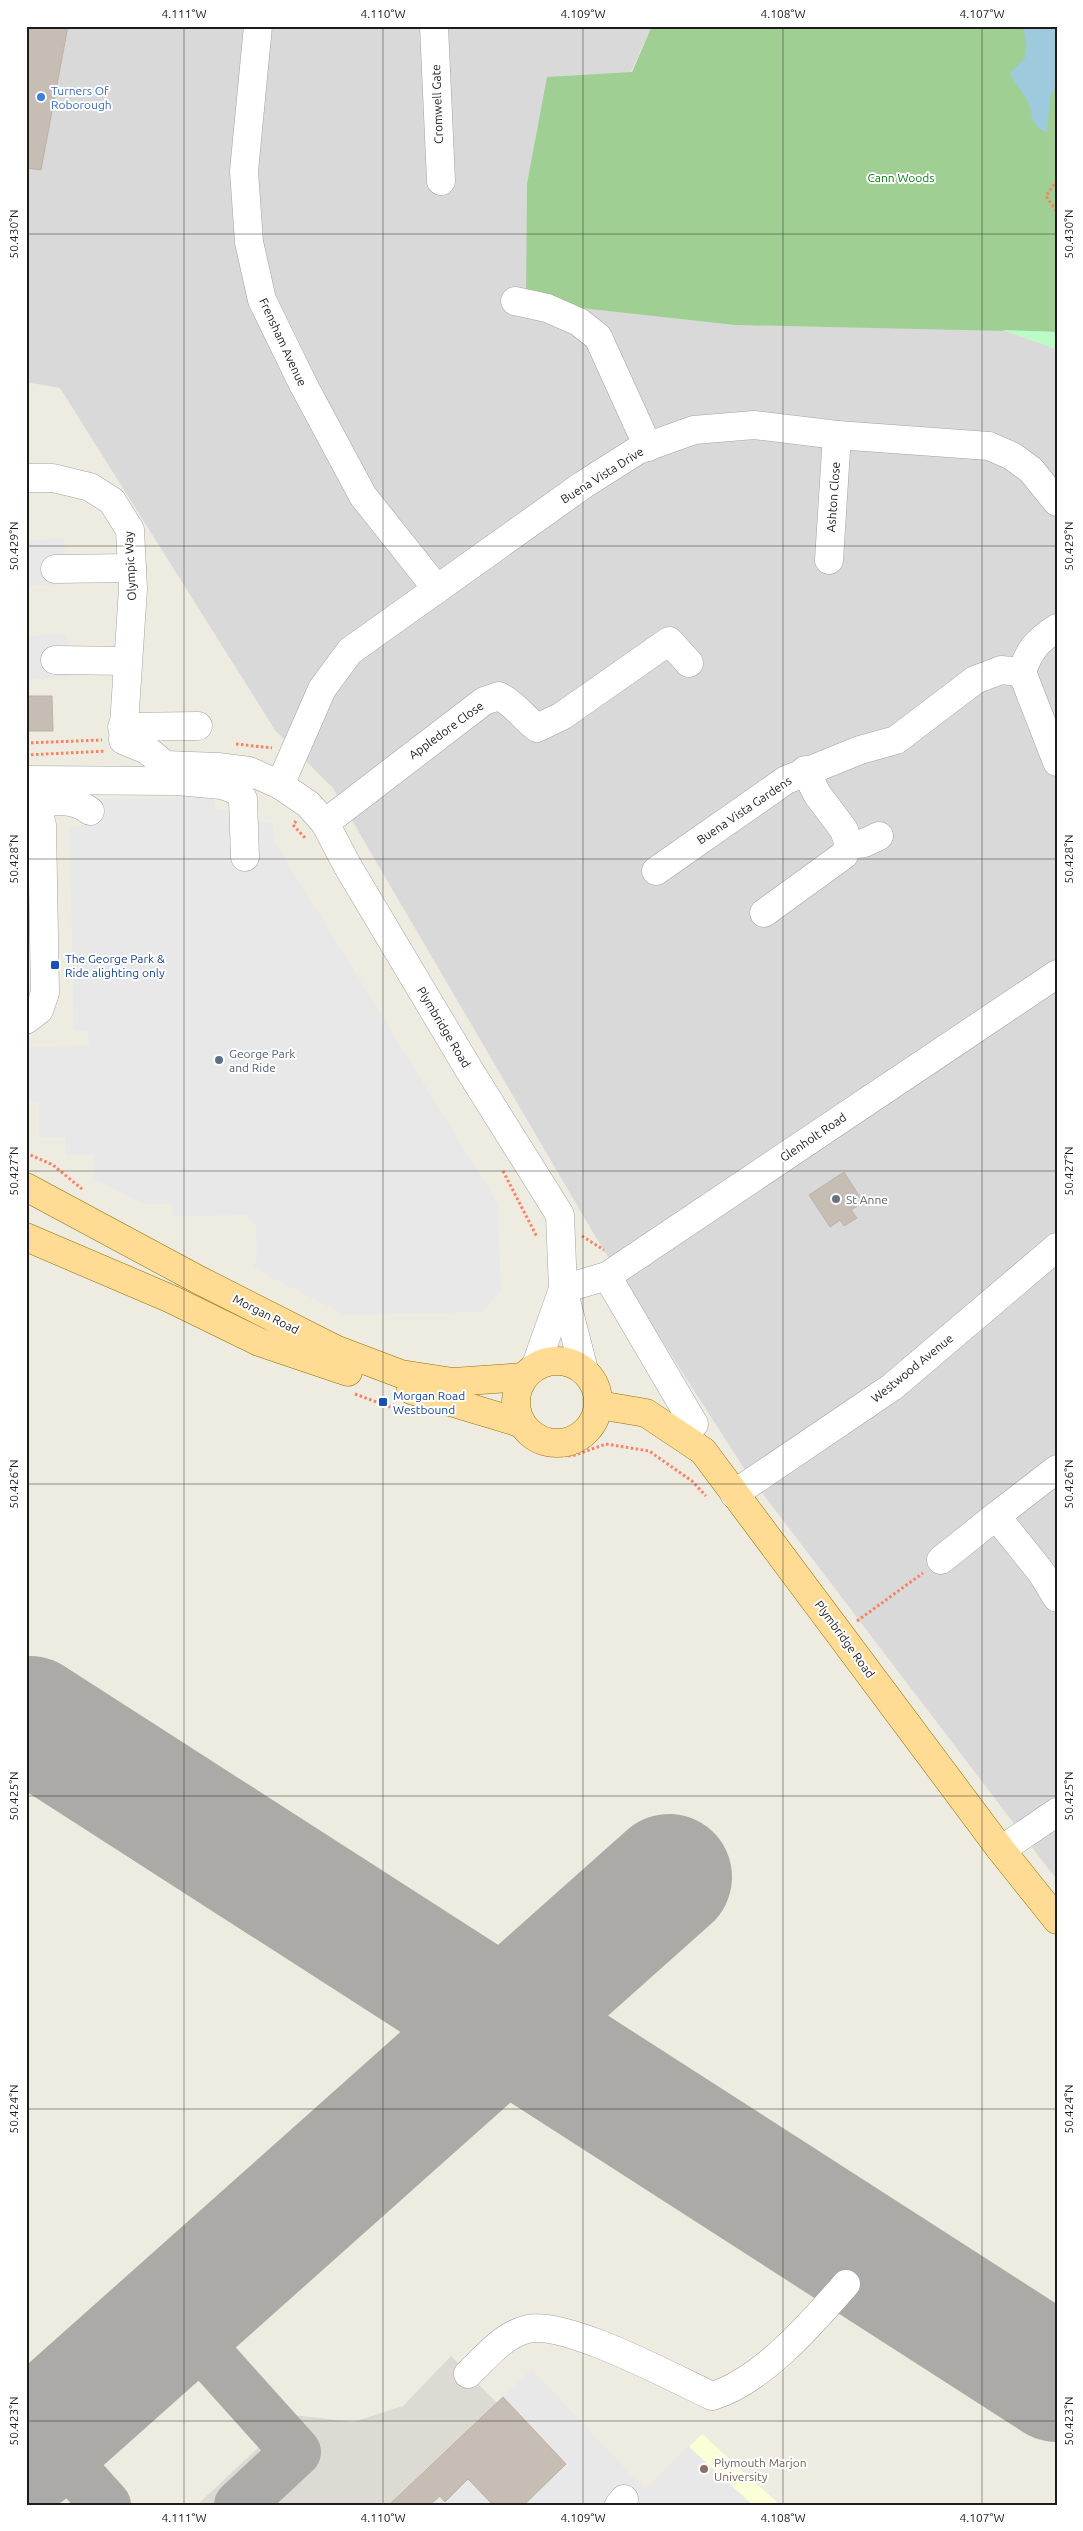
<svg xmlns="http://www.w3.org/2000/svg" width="1083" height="2531" font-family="Ubuntu,sans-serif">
<rect width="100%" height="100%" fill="#eeebe1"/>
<path fill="#dad9d9" d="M26,26H652L526,302L734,325L1002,330L1057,349V1880L747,1473L598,1241L333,788L275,730L60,388L26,382Z"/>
<path fill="#fbffd8" d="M702,2434L780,2505H631Z"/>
<path fill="#dcdad2" d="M451,2356L497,2403L389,2505H197L293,2415L353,2422L403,2406Z"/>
<path fill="#9fcf93" d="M652,26H1057V332L734,325L526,302L527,184L547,77L632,72Z"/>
<path fill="#bafcc5" d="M1002,330L1057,332V349Z"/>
<g fill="#e8e8e8">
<path d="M64,539L66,584L26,586V540Z"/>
<path d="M67,634L69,677L26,679V636Z"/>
<path d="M214,797L215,810H253V820L273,823L274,841L498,1204L501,1291L482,1312L345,1315L253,1268L257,1256L256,1227L247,1215L173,1216L172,1204H143L94,1178V1155H66L65,1137L39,1138V1101H26V1047L89,1045L88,1031L74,1030L69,827L86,826L100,815V799Z"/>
<path d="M532,2369L645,2490L688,2446L753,2505H524L566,2464L503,2397Z"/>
<path d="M468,2479L493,2505H430L440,2496L445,2501Z"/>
</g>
<path fill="#9ecade" d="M1023,26H1057V82L1050,98L1047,133C1027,121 1035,118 1027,100C1022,91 1014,83 1010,73L1025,58L1026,43Z"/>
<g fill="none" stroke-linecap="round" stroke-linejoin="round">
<g stroke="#acaaa6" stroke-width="50">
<path d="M175,2317L296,2452L239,2505"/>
<path d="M43,2435L106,2505"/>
</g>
<g stroke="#acaaa6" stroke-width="126">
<path d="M30,1719L1057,2379"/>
<path d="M26,2450L669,1877"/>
</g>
</g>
<g fill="#c6bdb4" stroke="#c0b2a2">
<path d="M26,26H68L41,170L26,168Z"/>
<path d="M26,696H52L53,731H26Z"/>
<path d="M844,1172L863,1202L851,1210L857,1218L844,1226L840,1220L830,1227L809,1195Z"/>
<path d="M503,2397L566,2464L524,2505H493L468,2479L445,2502L440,2496L430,2505H389Z"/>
</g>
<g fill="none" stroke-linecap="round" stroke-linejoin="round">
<defs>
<g id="minor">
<path d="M258,26L244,171L249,242L262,300L304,386L363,496L437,589"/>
<path d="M434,26L441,181"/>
<path d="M515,301L547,308L579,322L598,337L648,447"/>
<path d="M26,478H53L90,487L112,501L130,530L133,589L123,740L147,750L165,765L218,767L249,771L280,785L308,804L325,823L347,865L468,1068L560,1215L563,1289L584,1370"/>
<path d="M829,560L837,435"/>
<path d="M55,569L132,568"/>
<path d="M1057,628C1037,641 1029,650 1022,672L1057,762"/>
<path d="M55,660L127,661"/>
<path d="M122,727L198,726"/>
<path d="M805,770L817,794L844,830L849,845"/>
<path d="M26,780L177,781L222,785L238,791L243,799L245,857"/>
<path d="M280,785L322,689L350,651L583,485L638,450L694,430L754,425L837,435L989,446L1012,456L1031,470L1057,502"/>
<path d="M26,794L36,803L42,825L45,993L39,1010L26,1020"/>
<path d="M26,804C49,802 71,796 90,811"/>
<path d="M325,823L484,701L499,696C516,705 522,716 537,728L562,716L669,641L689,663"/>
<path d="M656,871L786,780L860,750L896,740L975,680L1001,670L1022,672"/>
<path d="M764,913L844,855L849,845L864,843L879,836"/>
<path d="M607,1276L694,1424"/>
<path d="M563,1289L607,1276L1057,974"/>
<path d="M536,1365L563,1289"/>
<path d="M1057,1469L996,1516L1041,1572L1057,1598"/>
<path d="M734,1494L892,1387L1057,1247"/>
<path d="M941,1560L996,1516"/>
<path d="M1001,1850L1057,1812"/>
<path d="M468,2374C486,2357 503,2335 528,2329C566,2320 673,2378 712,2396C761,2382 812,2323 846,2284"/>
<path d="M619,2505L624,2499"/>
</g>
<g id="major">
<path d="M26,1187L199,1280L335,1349L401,1374L453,1382L523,1377"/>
<path d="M26,1237L171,1299L259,1342L348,1372"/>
<circle cx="557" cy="1402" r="41"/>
<path d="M411,1390L520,1423"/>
<path d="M599,1405L646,1413L703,1451L1001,1850L1057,1920"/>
</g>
</defs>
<use href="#minor" stroke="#a3a3a3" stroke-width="29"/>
<use href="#major" stroke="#937000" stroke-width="29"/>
<g stroke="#ff8060" stroke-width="3" stroke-dasharray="2.5 2.5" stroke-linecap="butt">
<path d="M1057,180L1046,196L1057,212"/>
<path d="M26,743L102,740"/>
<path d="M236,744L272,748"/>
<path d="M26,755L106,751"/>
<path d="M296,821L293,825L306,839"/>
<path d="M26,1153L53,1165L82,1189"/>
<path d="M503,1171L537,1237"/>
<path d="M582,1236L604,1250"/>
<path d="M355,1394L398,1410"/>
<path d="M525,1446L538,1453L572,1456L606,1444L649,1451L692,1481L706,1496"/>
<path d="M857,1621L923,1573"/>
</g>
<use href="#minor" stroke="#fff" stroke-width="28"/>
<use href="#major" stroke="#ffdb94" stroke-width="28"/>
</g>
<path fill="none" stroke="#1c1c1c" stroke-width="1" stroke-opacity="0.45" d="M184,26V2505M383,26V2505M583,26V2505M783,26V2505M982,26V2505M26,234H1057M26,546H1057M26,859H1057M26,1171H1057M26,1484H1057M26,1796H1057M26,2109H1057M26,2421H1057"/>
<circle fill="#3f7fe0" stroke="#fff" stroke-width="2" cx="41" cy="97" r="5"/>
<g fill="#1a4fb4" stroke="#fff" stroke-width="2">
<rect x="50" y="960" width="10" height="10" rx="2.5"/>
<rect x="378" y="1397" width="10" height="10" rx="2.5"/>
</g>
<circle fill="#5c6f8a" stroke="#fff" stroke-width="2" cx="219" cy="1060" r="5"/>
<circle fill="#6b7280" stroke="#fff" stroke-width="2" cx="836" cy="1199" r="5"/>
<circle fill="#8d6e63" stroke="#fff" stroke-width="2" cx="704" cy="2469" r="5"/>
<g text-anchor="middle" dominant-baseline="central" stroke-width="4" stroke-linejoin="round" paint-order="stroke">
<g font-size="12" fill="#366cbe" stroke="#fff" text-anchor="start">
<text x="51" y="90">Turners Of<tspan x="51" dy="14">Roborough</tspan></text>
</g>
<g font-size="12" fill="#1c1c1c" stroke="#fff">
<text transform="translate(437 104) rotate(-92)">Cromwell Gate</text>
<text transform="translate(283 342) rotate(65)">Frensham Avenue</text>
<text transform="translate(602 475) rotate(-32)">Buena Vista Drive</text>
<text transform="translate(833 497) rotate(-86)">Ashton Close</text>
<text transform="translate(130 566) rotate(-93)">Olympic Way</text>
<text transform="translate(446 730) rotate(-36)">Appledore Close</text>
<text transform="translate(744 810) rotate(-34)">Buena Vista Gardens</text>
<text transform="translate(444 1027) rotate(59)">Plymbridge Road</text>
<text transform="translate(813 1137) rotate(-34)">Glenholt Road</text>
<text transform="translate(266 1314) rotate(27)">Morgan Road</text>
<text transform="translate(912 1368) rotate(-39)">Westwood Avenue</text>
<text transform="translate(845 1639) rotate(54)">Plymbridge Road</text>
</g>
<g font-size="12" fill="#067d1b" stroke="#fff">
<text x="901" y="177">Cann Woods</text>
</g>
<g font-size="12" fill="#164399" stroke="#fff" text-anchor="start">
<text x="65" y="958">The George Park &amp;<tspan x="65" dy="14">Ride alighting only</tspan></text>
<text x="393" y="1395">Morgan Road<tspan x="393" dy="14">Westbound</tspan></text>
</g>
<g font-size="12" fill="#4e5e75" stroke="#fff" text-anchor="start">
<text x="229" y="1053">George Park<tspan x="229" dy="14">and Ride</tspan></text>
</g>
<g font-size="12" fill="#5b616d" stroke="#fff" text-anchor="start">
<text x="846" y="1199">St Anne</text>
</g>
<g font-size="12" fill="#785e54" stroke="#fff" text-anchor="start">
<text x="714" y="2462">Plymouth Marjon<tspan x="714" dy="14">University</tspan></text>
</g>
</g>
<rect width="1083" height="2531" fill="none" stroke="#ffffff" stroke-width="55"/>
<rect x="28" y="28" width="1028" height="2476" fill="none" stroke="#1c1c1c" stroke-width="2"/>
<g font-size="12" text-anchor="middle" fill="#1c1c1c">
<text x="184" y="18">4.111°W</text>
<text x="383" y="18">4.110°W</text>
<text x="583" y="18">4.109°W</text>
<text x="783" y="18">4.108°W</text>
<text x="982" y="18">4.107°W</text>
<text transform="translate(14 234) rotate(-90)" y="4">50.430°N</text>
<text transform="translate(1069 234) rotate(-90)" y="4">50.430°N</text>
<text transform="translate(14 546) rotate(-90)" y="4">50.429°N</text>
<text transform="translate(1069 546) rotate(-90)" y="4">50.429°N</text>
<text transform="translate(14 859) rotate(-90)" y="4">50.428°N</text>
<text transform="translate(1069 859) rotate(-90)" y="4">50.428°N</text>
<text transform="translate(14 1171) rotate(-90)" y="4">50.427°N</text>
<text transform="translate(1069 1171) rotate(-90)" y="4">50.427°N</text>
<text transform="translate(14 1484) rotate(-90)" y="4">50.426°N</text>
<text transform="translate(1069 1484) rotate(-90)" y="4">50.426°N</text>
<text transform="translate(14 1796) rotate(-90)" y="4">50.425°N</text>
<text transform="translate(1069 1796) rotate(-90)" y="4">50.425°N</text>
<text transform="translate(14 2109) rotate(-90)" y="4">50.424°N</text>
<text transform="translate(1069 2109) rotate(-90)" y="4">50.424°N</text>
<text transform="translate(14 2421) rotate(-90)" y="4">50.423°N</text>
<text transform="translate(1069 2421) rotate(-90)" y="4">50.423°N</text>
<text x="184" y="2522">4.111°W</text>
<text x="383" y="2522">4.110°W</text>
<text x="583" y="2522">4.109°W</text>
<text x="783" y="2522">4.108°W</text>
<text x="982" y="2522">4.107°W</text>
</g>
</svg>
